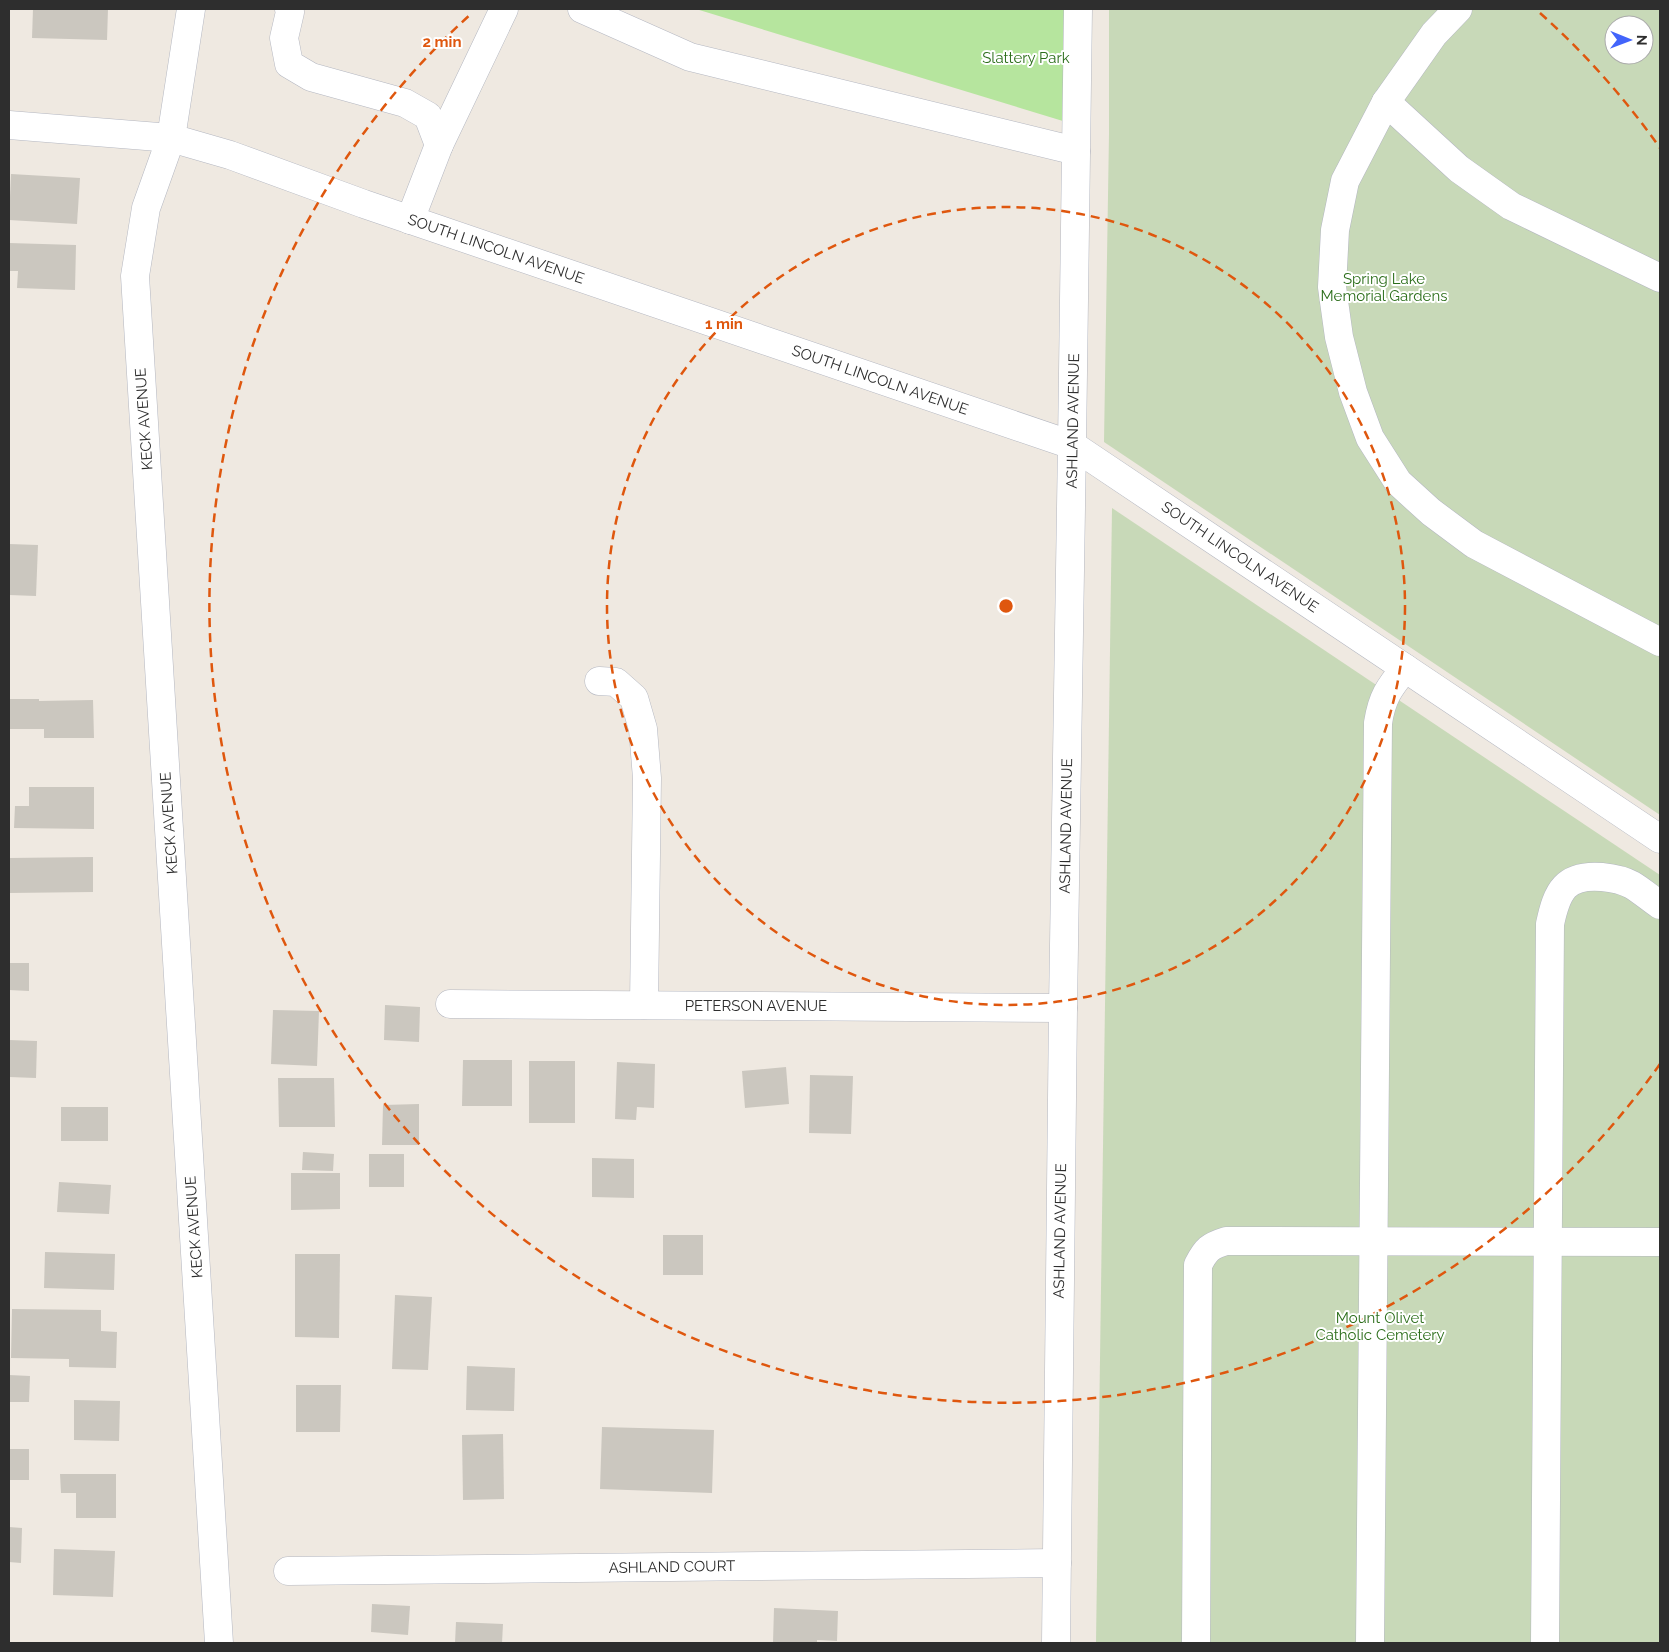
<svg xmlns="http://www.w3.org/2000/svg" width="1669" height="1652" font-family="Raleway,sans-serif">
<rect width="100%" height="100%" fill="#efe9e1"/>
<path fill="#b6e59e" d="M696,9H1076V125Z"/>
<g fill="#c8d9b8" fill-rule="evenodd">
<path d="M1109,9H1660V815L1104,442L1109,134ZM1614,25H1644V55H1614Z"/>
<path d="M1112,508L1660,875V1643H1096Z"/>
</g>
<g fill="#cbc7bf">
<path d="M33,9H108L107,40L32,38Z"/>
<path d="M11,174L80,178L77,224L9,220Z"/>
<path d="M9,243L76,245L75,290L17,288L18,271H9Z"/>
<path d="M9,544L38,545L36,596L9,595Z"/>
<path d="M9,699H39V701L93,700L94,738H44V729H9Z"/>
<path d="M29,787H94V829L14,828L15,806H29Z"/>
<path d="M93,857V892L9,893V858Z"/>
<path d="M9,963H29V991L9,990Z"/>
<path d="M385,1005L420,1007L419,1042L384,1040Z"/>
<path d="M273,1010L319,1011L317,1066L271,1064Z"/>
<path d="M9,1040L37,1041L36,1078L9,1077Z"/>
<path d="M463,1060H512V1106H462Z"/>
<rect x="529" y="1061" width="46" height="62"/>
<path d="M617,1062L655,1064L654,1108L637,1107L636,1120L615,1119Z"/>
<path d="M786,1067L789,1104L745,1108L742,1071Z"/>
<path d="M810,1075L853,1076L851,1134L809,1133Z"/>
<path d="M278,1078H334L335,1127H279Z"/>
<path d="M419,1104V1145H382L383,1105Z"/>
<rect x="61" y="1107" width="47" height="34"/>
<path d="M303,1152L334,1154L333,1171L302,1170Z"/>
<rect x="369" y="1154" width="35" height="33"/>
<path d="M592,1158L634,1159V1198L592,1197Z"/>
<path d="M291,1173H340V1209L291,1210Z"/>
<path d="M59,1182L111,1185L109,1214L57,1212Z"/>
<rect x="663" y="1235" width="40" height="40"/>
<path d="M45,1252L115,1254L114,1290L44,1288Z"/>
<path d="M295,1254H340L339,1338L295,1337Z"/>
<path d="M395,1295L432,1297L428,1370L392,1369Z"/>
<path d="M12,1309L101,1310V1331L117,1332L116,1368L69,1367V1359L11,1358Z"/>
<path d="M467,1366L515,1368L514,1411L466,1410Z"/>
<path d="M9,1375L30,1376L29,1402H9Z"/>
<path d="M296,1385H341L340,1432H296Z"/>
<path d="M74,1400L120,1401L119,1441L74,1440Z"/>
<path d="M602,1427L714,1430L712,1493L600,1489Z"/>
<path d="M503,1434L504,1499L463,1500L462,1435Z"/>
<rect x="9" y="1449" width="20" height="31"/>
<path d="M60,1474H116V1518H76V1493H61Z"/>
<path d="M9,1527L22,1528L21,1563L9,1562Z"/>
<path d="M54,1549L115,1551L113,1597L53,1595Z"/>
<path d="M372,1604L410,1606L408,1635L371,1632Z"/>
<path d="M774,1608L838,1611L837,1641L817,1640V1643H773Z"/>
<path d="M456,1622L503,1624L502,1643H455Z"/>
</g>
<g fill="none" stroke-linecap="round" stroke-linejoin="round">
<defs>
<g id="minor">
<path d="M191,9L171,138L146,208L135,276L219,1643"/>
<path d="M289,9L290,12L284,38L289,64L311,77L405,103L428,116L439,145L410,220"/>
<path d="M582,9L690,57L1076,151"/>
<path d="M1458,9L1434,34L1386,102L1345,181L1335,230L1332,287L1339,337L1353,392L1370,438L1398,482L1431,512L1474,544L1660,642"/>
<path d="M1386,102L1459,169L1511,206L1660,278"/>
<path d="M9,125L171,138L230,155L364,204L1072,445L1660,839"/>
<path d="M439,145L504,9"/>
<path d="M599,681L616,682L634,698L643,729L647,778L644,1005"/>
<path d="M450,1004L1063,1008"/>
<path d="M288,1571L1057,1563"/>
<path d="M1056,1643L1063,1008L1072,445L1078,9"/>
<path d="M1196,1643L1198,1265C1206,1249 1210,1246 1226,1241L1660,1242"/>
<path d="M1370,1643L1378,723C1382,697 1389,688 1405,668"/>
<path d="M1545,1643L1550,924C1557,891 1565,874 1602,877C1612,878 1623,880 1632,885C1642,891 1651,899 1660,905"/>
</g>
</defs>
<use href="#minor" stroke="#b4b7c1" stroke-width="29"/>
<use href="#minor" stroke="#fff" stroke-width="28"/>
</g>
<g fill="none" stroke="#df570e" stroke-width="2.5" stroke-dasharray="9 6">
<circle cx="1006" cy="606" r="399"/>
<path d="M1660 1064A798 798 0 1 1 472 13M1540 13A798 798 0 0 1 1660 148"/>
</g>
<g text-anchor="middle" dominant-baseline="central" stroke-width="4" stroke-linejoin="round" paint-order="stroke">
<g font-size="15" fill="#2c6e1b" stroke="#fff">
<text x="1026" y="58">Slattery Park</text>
<text x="1384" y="279">Spring Lake<tspan x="1384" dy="17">Memorial Gardens</tspan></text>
<text x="1380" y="1318">Mount Olivet<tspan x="1380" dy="17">Catholic Cemetery</tspan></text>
</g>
<g font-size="15" fill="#2e2e2e" stroke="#fff">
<text transform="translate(496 249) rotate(19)">SOUTH LINCOLN AVENUE</text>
<text transform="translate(880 380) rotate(19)">SOUTH LINCOLN AVENUE</text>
<text transform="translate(144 419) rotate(-94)">KECK AVENUE</text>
<text transform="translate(1073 421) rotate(-89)">ASHLAND AVENUE</text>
<text transform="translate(1240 557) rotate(34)">SOUTH LINCOLN AVENUE</text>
<text transform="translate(169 823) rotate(-94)">KECK AVENUE</text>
<text transform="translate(1066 826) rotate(-89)">ASHLAND AVENUE</text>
<text x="756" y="1006">PETERSON AVENUE</text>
<text transform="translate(194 1227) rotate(-94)">KECK AVENUE</text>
<text transform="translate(1060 1231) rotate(-89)">ASHLAND AVENUE</text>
<text transform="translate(672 1567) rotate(-1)">ASHLAND COURT</text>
</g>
</g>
<circle cx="1006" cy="606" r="8" fill="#df570e" stroke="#fff" stroke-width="2.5"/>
<g font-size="15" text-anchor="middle" font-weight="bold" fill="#df570e" stroke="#fff" stroke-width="4" stroke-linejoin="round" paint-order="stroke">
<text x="442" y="47">2 min</text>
<text x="724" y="329">1 min</text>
</g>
<rect width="1669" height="1652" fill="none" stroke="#2e2e2e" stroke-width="20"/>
<g transform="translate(1629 40) rotate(91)"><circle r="24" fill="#ffffff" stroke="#ababab"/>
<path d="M0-4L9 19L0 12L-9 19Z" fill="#4264fb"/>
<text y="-8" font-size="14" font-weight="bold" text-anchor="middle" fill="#2e2e2e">N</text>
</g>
</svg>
